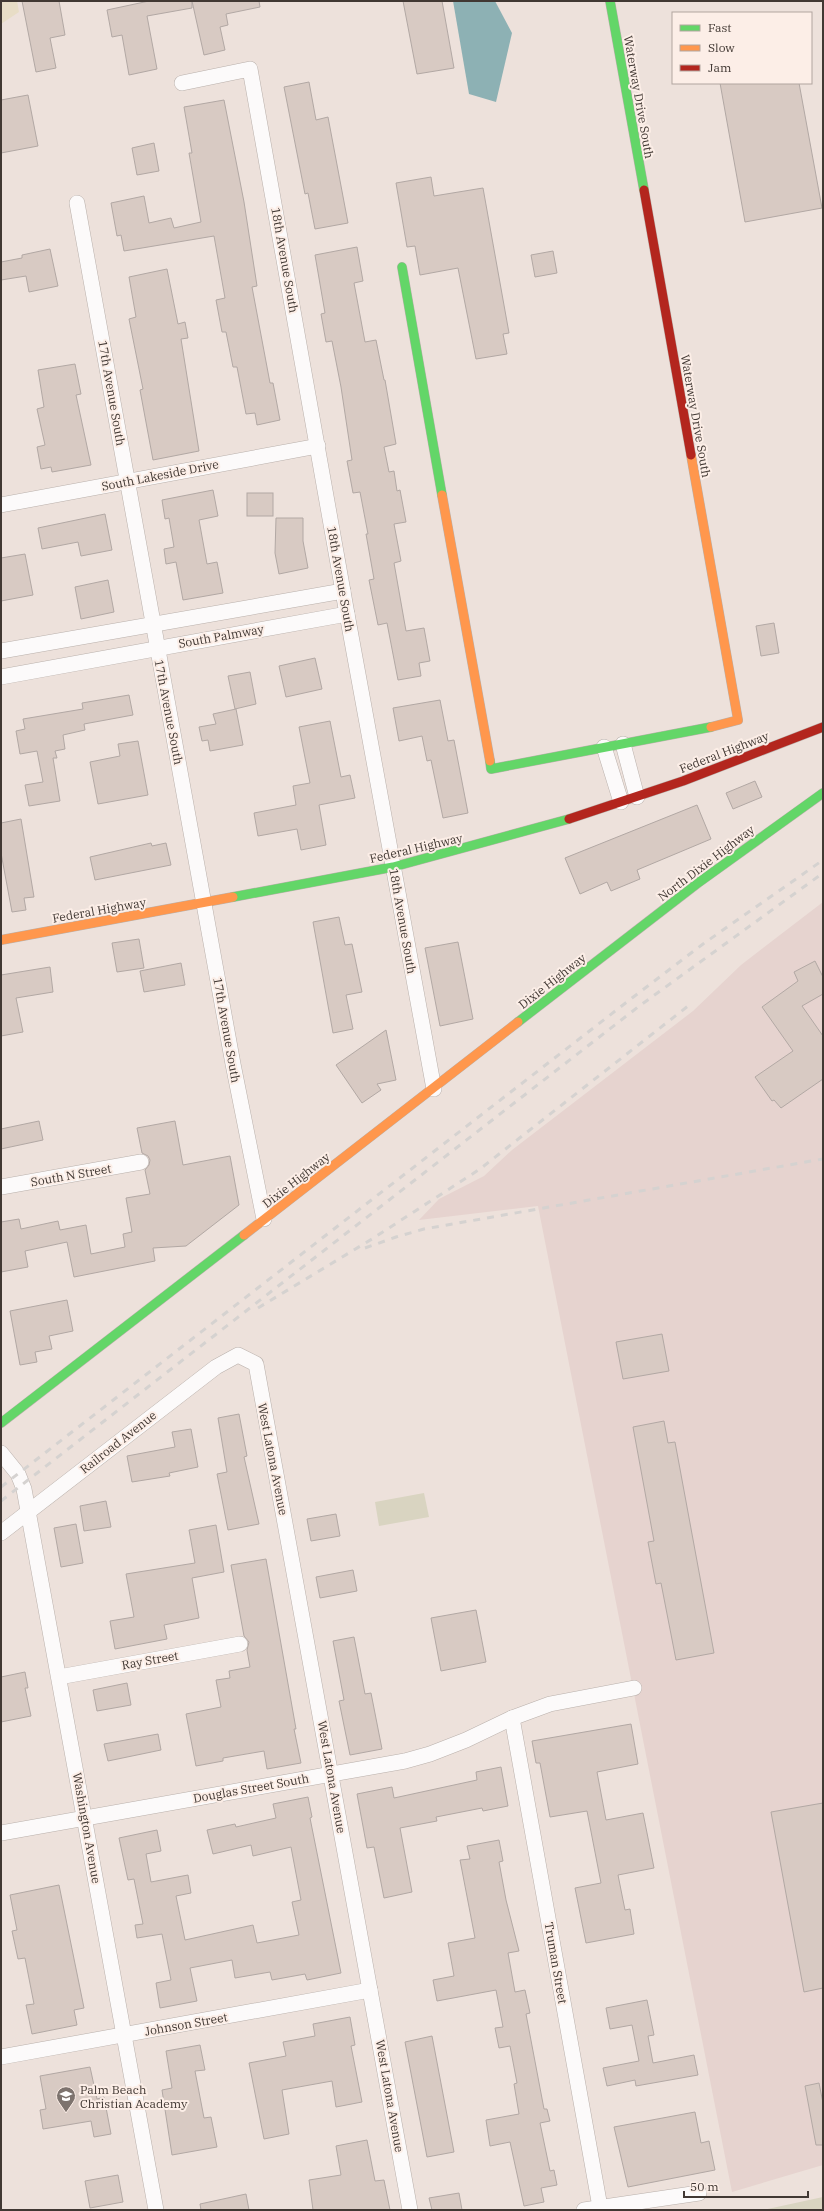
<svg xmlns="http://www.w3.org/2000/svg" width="824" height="2211" font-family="'IBM Plex Serif',serif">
<rect width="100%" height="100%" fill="#ede1db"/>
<path fill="#e6d3cf" d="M823,902V2165L732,2192L538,1206L419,1220L439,1199L484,1176L512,1150L693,1011L741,965Z"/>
<g fill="#d9d4c1">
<path d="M424,1493L429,1517L379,1526L375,1502Z"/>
<path d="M823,2197V2210H763Z"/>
</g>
<path fill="#e8ddc6" d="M1,1H17L19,12L1,24Z"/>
<path fill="#8db1b4" d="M453,1H495L512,33L496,102L469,94Z"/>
<g fill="#d8cac3" stroke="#b2a8a4">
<path d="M22,1H59L65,35L50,38L56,68L36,72Z"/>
<path d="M149,1H192V8L147,16L157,69L129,75L122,35L112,37L107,10Z"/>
<path d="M192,1H259L260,7L226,14L228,25L220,27L225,50L204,55Z"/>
<path d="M403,1H442L454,68L417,74Z"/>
<path d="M309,82L316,120L328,117L348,223L315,229L308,193L305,194L284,87Z"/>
<path d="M720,83H799L822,208L745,222Z"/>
<path d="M28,95L38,146L1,153V100Z"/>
<path d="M224,100L244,202L257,286L252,287L270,383H273L280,420L257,425L255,413L246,414L237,367H233L226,332H222L216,300L225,298L214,236L124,251L121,235L117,236L111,203L144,196L149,223L171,218L174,228L201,222L189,153H192L184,107Z"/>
<path d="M154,143L159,171L137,175L132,148Z"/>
<path d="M431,177L434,196L483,188L509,333L503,334L507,354L476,359L458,268L420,275L415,246L407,247L396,183Z"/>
<path d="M357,247L363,281L354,283L365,342L376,340L384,380H385L396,444L384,447L389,472L394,471L397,491L400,490L406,522L394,524L401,561L394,563L406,631L424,628L430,661L419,663L421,676L398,680L387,623L378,625L369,580L374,579L366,534H368L360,492L353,493L347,461L352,460L341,387L332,341L326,342L321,314L325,313L315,255Z"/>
<path d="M50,249L58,286L29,292L26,276L1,280V262L22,258V255Z"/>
<path d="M553,251L557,273L535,277L531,255Z"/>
<path d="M167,269L178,324L185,322L188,338L181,339L199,451L153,460L140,390L143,389L129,319L136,317L129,277Z"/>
<path d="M75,364L81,394L76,395L91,465L52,472L51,467L41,469L37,447L45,445L37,409L44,407L38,370Z"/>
<path d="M213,490L218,516L199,520L207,564L217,562L223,593L183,600L176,562L166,564L164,549L174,547L169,518L165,519L162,500Z"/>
<rect x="247" y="493" width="26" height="23"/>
<path d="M105,514L112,550L81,556L78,542L42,549L38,528Z"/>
<path d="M276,518H303V541L308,568L279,574L275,553Z"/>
<path d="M25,554L33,595L1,601V558Z"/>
<path d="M108,580L114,612L81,619L75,587Z"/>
<path d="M774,623L779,653L761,656L756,626Z"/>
<path d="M315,658L322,689L286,697L279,666Z"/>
<path d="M250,672L256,704L235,709L228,676Z"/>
<path d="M129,695L133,715L84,724L85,730L63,735L65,749L55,751L57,758H53L60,801L29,806L25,785L43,782L37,751L20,754L16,731L25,729L23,719L83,709L82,703Z"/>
<path d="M440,700L448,741L454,740L468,813L443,818L431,760L427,761L422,736L399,741L393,708Z"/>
<path d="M236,709L243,745L210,751L208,740L202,741L199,727L216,724L213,714Z"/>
<path d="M330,721L341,777L350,775L355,798L319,805L326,845L301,850L297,829L258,836L254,813L296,805L293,786L310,783L299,727Z"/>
<path d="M138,741L148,795L98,804L90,762L120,756L118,744Z"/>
<path d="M755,781L762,797L733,809L726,793Z"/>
<path d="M697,805L711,839L637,870L640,879L611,891L607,882L580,894L565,858Z"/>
<path d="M21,819L34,897L24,898L26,910L12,912L1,853V823Z"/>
<path d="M151,843L152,846L166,843L171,865L95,880L90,857Z"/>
<path d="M339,917L345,945L352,944L362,992L346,995L353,1029L333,1033L313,922Z"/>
<path d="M139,939L144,968L117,972L112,943Z"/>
<path d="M458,942L473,1019L440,1026L425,948Z"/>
<path d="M815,961L823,977V994L802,1006L823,1036V1079L781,1108L774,1100L772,1101L755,1077L793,1051L762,1007L798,981L794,972Z"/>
<path d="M181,963L185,985L144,992L140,971Z"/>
<path d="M50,967L53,992L16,998L23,1032L1,1036V975Z"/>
<path d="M386,1030L396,1080L377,1084L381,1090L362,1103L336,1065Z"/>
<path d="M39,1121L43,1140L1,1149V1129Z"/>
<path d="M175,1121L183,1165L230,1156L239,1205L186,1246L153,1248L155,1261L74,1277L67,1242L25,1251L28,1267L1,1272V1222L19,1219L21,1229L58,1221L60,1230L86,1225L91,1254L125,1247L123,1234L132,1232L126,1198L150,1194L145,1170L149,1165L150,1160L148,1156L142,1153L137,1128Z"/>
<path d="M67,1300L73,1331L49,1336L52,1349L35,1352L37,1362L20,1365L10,1311Z"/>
<path d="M662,1334L669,1371L623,1379L616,1342Z"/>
<path d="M239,1414L247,1456L244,1457L259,1524L228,1530L217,1474L227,1472L218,1418Z"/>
<path d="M664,1421L668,1443L675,1442L714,1653L676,1660L661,1583L656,1584L648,1542L654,1541L633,1427Z"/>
<path d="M191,1429L198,1467L169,1473L170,1476L132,1482L127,1456L175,1447L172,1432Z"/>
<path d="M106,1501L111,1527L84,1531L80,1506Z"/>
<path d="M336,1514L340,1536L311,1541L307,1519Z"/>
<path d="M76,1524L83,1563L61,1567L54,1528Z"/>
<path d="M216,1525L224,1572L192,1578L199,1618L164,1625L167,1639L115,1649L110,1621L134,1617L126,1574L195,1563L189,1530Z"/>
<path d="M266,1559L296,1729H294L301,1763L267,1769L264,1751L223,1758V1761L196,1766L186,1714L221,1707L216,1680L230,1678L229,1671L250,1667L247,1650L249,1642L244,1636L231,1565Z"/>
<path d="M353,1570L357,1591L320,1598L316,1577Z"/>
<path d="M476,1610L486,1662L441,1671L431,1618Z"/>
<path d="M354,1637L365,1694L371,1693L382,1749L350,1755L339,1701L344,1700L333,1641Z"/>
<path d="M25,1672L28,1688H25L31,1716L1,1722V1677Z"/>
<path d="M127,1683L131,1705L97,1711L93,1690Z"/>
<path d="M631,1724L638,1764L597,1772L606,1820L643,1813L654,1868L618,1875L625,1910L630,1909L634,1934L586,1943L575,1888L601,1883L587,1811L550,1817L540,1763H536L532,1741Z"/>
<path d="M158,1734L161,1750L108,1761L104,1744Z"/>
<path d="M501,1767L508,1806L483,1811L482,1808L436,1817L437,1821L400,1828L412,1892L384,1898L374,1847L367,1848L357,1794L392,1787L394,1798L477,1780L476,1772Z"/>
<path d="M308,1797L312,1817L310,1818L341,1973L307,1980L305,1974L272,1980L270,1972L235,1978L232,1960L190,1968L197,2001L160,2008L156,1983L171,1980L162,1934L137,1938L135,1925L143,1924L134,1879L128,1880L119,1838L157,1830L161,1851L146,1854L151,1882L188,1875L191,1893L176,1896L185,1940L253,1925L257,1943L299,1935L292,1902L301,1900L291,1847L253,1856L251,1845L213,1854L207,1830L235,1824L236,1827L276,1818L273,1804Z"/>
<path d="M823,1803V1988L804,1992L771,1812Z"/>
<path d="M499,1840L503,1861L499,1862L506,1900L519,1951L508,1953L515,1992L525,1990L530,2013L526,2014L544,2109H547L550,2121L540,2123L550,2171L554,2170L557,2185L541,2188L544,2202L524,2206L510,2142L490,2146L486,2120L519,2114L514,2084L517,2083L510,2046L499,2048L495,2028L503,2027L496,1990L437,2001L433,1980L454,1976L448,1943L475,1938L460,1860L470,1859L467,1846Z"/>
<path d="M59,1885L84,2008L74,2010L77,2025L32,2034L26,2005L34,2004L25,1958L18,1959L12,1931L17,1930L10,1895Z"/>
<path d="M647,2000L654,2035L648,2036L653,2063L694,2055L698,2075L636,2086L635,2080L607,2086L603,2068L639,2061L632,2025L610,2029L606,2008Z"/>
<path d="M350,2017L355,2045L351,2046L362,2102L336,2107L332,2081L282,2090L289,2134L264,2139L249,2063L286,2056L283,2042L315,2036L313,2024Z"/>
<path d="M432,2036L454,2152L427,2157L405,2042Z"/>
<path d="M200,2045L205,2070L195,2071L204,2118L211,2117L217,2147L172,2155L162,2090L172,2088L166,2051Z"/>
<path d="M90,2067L97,2099L104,2097L111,2134L94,2137L91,2121L43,2129L40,2110L46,2109L40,2076Z"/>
<path d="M819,2083L823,2103V2145H816L805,2086Z"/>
<path d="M695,2112L701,2143L709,2141L715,2170L628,2187L614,2127Z"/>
<path d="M367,2140L375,2181L384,2180L390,2210H313L309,2180L341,2175L336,2146Z"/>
<path d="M118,2175L123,2202L90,2208L85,2181Z"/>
<path d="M459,2193L462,2210H432L429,2198Z"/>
<path d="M246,2194L249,2210H201L200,2204Z"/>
</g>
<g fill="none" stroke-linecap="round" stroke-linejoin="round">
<defs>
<g id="street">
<path d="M182,83L250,69L347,614L434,1089"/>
<path d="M77,203L233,1064L264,1219"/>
<path d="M1,505L318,446"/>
<path d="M1,651L343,591"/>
<path d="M1,677L347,614"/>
<path d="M623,744L637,797"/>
<path d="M604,747L621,802"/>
<path d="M1,1187L141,1162"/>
<path d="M1,1453L18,1474L24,1489L156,2210"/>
<path d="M1,1533L216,1367L238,1355L256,1364L410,2210"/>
<path d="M59,1677L240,1644"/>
<path d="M512,1718L600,2207"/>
<path d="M1,1833L405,1761L430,1754L466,1740L512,1718L550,1704L634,1688"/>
<path d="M1,2057L370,1990"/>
<path d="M584,2210L699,2193"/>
</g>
<g id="fast">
<path d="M610,1L644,190"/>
<path d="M402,267L442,495"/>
<path d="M490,761L491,769L711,727"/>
<path d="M233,897L393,867L569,819"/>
<path d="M518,1022L698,883L823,793"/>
<path d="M1,1423L244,1235"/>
</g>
<g id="slow">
<path d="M691,455L738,720L711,727"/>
<path d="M442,495L490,761"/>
<path d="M1,940L233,897"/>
<path d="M244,1235L518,1022"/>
</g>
<g id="jam">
<path d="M644,190L691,455"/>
<path d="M569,819L683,781L823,727"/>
</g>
</defs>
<use href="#street" stroke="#b9b0ab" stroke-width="16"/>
<use href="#fast" stroke="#b9b0ab" stroke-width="10"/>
<use href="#slow" stroke="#b9b0ab" stroke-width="10"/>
<use href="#jam" stroke="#b9b0ab" stroke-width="10"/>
<use href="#street" stroke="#fcfafa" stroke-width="15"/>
<use href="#fast" stroke="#63d668" stroke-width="9"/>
<use href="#slow" stroke="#ff974d" stroke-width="9"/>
<use href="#jam" stroke="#b3261e" stroke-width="9"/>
<g stroke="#d5d2d0" stroke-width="3" stroke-dasharray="7 7" stroke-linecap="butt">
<path d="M365,1248L396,1237L424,1229L823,1159"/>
<path d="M258,1308L372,1239L480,1169L688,1006"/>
<path d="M1,1487L632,998L703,944L823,860"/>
<path d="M1,1501L638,1007L823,873"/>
</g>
</g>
<defs>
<symbol id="school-pin" viewBox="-11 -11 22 30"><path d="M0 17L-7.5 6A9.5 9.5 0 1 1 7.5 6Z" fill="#7d736e" stroke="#fceee7"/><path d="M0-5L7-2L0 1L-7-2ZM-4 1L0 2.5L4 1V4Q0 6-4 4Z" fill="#fff"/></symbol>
</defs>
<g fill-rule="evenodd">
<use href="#school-pin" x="55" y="2085" width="22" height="30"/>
</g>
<g text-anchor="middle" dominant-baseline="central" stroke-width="4" stroke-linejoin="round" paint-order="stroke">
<g font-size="12" fill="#413833" stroke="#fceee7">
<text transform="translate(639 97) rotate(80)">Waterway Drive South</text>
<text transform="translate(285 260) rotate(80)">18th Avenue South</text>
<text transform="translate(112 393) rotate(80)">17th Avenue South</text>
<text transform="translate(696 416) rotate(80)">Waterway Drive South</text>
<text transform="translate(160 475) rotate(-11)">South Lakeside Drive</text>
<text transform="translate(341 579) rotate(80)">18th Avenue South</text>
<text transform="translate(221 636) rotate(-10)">South Palmway</text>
<text transform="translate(169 712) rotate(79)">17th Avenue South</text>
<text transform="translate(724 752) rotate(-21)">Federal Highway</text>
<text transform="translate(416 848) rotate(-13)">Federal Highway</text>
<text transform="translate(706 863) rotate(-37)">North Dixie Highway</text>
<text transform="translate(99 910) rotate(-10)">Federal Highway</text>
<text transform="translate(403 921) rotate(80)">18th Avenue South</text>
<text transform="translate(552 981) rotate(-38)">Dixie Highway</text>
<text transform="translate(227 1030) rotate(80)">17th Avenue South</text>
<text transform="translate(71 1175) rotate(-10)">South N Street</text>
<text transform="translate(296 1180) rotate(-38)">Dixie Highway</text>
<text transform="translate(118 1442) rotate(-38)">Railroad Avenue</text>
<text transform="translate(273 1459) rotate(79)">West Latona Avenue</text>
<text transform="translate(150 1660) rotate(-10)">Ray Street</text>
<text transform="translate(332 1777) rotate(80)">West Latona Avenue</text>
<text transform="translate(251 1788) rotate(-10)">Douglas Street South</text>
<text transform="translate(87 1828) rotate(80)">Washington Avenue</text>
<text transform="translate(556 1963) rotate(80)">Truman Street</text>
<text transform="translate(186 2024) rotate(-10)">Johnson Street</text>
<text transform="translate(390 2096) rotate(80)">West Latona Avenue</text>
</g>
<g font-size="12" fill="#413833" stroke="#fceee7" text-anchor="start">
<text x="80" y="2089">Palm Beach<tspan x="80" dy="14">Christian Academy</tspan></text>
</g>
</g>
<rect width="824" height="2211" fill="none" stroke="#413833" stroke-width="4"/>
<rect x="672" y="12" width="140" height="72" fill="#fceee7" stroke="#b1a59f"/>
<rect x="680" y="25" width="20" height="6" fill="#63d668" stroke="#b1a59f"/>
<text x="708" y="32" font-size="12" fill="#413833">Fast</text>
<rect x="680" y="45" width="20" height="6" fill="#ff974d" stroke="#b1a59f"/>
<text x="708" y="52" font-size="12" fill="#413833">Slow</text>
<rect x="680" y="65" width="20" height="6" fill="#b3261e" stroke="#b1a59f"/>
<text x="708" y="72" font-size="12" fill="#413833">Jam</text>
<path d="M684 2191v6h124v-6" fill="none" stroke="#413833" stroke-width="2"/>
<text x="690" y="2191" font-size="12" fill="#413833" stroke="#fceee7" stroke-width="3" paint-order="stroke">50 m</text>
</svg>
